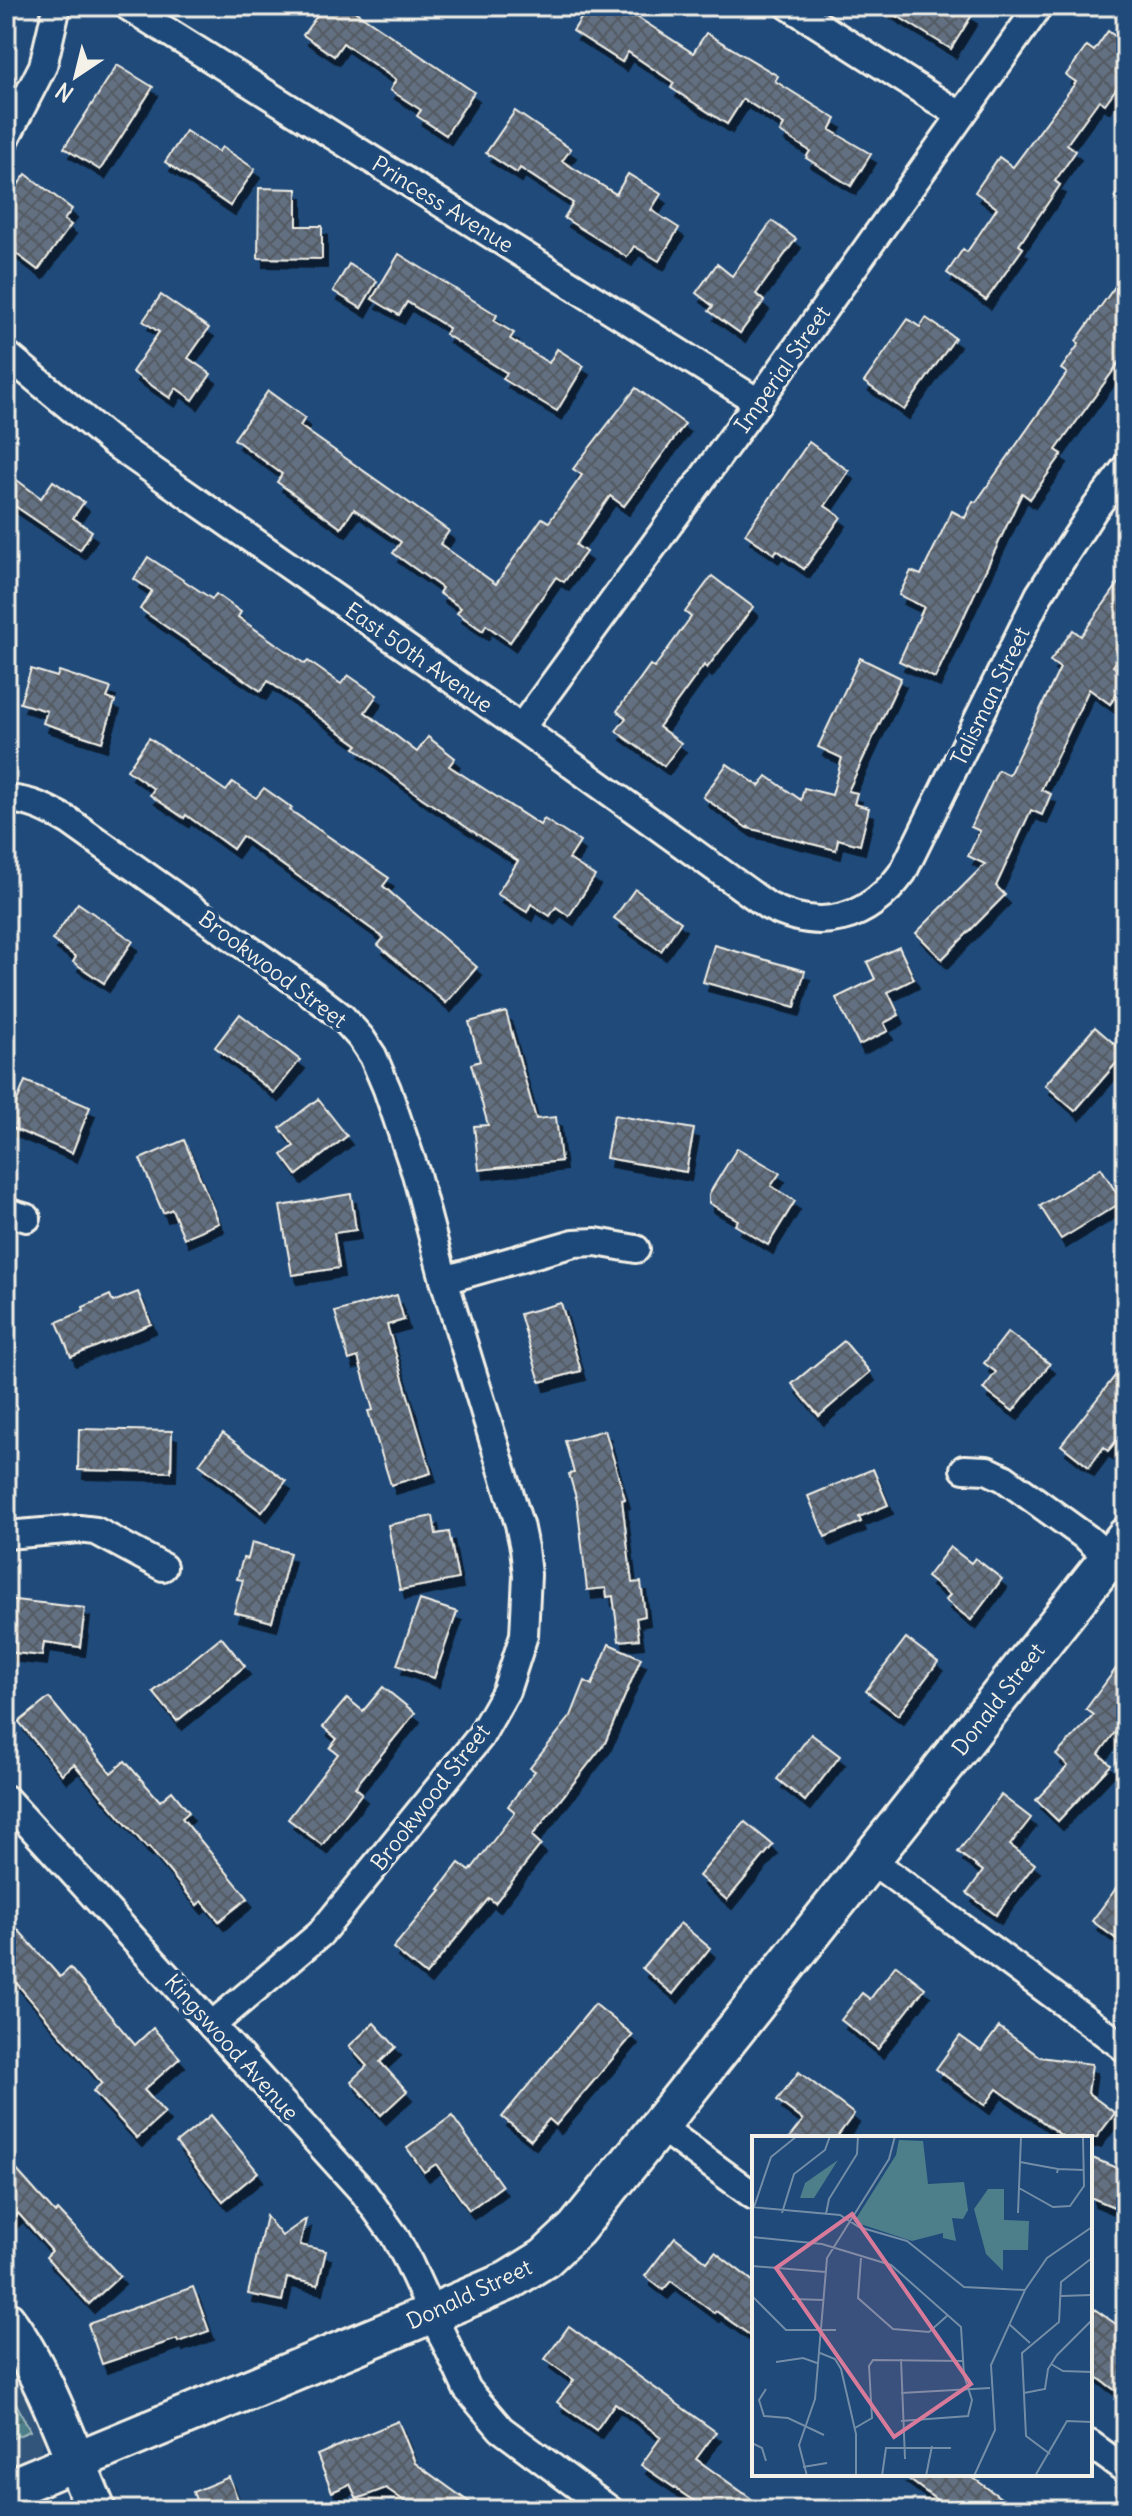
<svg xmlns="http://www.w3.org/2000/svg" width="1132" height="2516" font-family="Delius,sans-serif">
<defs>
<pattern id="park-dots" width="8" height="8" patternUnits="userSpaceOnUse" patternTransform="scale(2)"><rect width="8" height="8" fill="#4d7f8b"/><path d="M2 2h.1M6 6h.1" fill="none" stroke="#4b666c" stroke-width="1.8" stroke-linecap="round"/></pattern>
<pattern id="building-cross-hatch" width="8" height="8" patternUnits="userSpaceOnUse" patternTransform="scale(2)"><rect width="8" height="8" fill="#627082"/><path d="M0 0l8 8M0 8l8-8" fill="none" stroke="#545a61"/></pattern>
<filter id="shadow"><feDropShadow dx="5" dy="9" stdDeviation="0" flood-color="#0009"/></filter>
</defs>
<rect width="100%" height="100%" fill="#1f4a7a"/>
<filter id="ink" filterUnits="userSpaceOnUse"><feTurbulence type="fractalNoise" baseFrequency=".0125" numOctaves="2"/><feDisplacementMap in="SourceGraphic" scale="16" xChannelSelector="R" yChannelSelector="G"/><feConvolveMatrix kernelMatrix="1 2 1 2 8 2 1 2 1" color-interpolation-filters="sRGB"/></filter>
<g filter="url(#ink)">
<path fill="#33557c" d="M6,2361L42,2426L44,2438L42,2449L37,2455L6,2470Z"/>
<path fill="url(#park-dots)" stroke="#a0b8ba" stroke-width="2" d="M6,2383L30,2431L6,2441Z"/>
<g fill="url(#building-cross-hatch)" stroke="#f4f1e8" stroke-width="2" filter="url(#shadow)">
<path d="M324,6H347L474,92L446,135L417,116L421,110L390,90L396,80L343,43L334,56L303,35Z"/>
<path d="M589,6H620L693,53L706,33L778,76L775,81L836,119L830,130L871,154L851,186L806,158L810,151L780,132L784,125L743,99L727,124L671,88L674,83L628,52L622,62L573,31Z"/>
<path d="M881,6H957L972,15L951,49Z"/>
<path d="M1108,31L1126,44V75L1105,104L1099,100L1067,144L1076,151L1055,181L1060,185L1019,245L1023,248L986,300L947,273L963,249L967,252L997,208L975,192L999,157L1013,167L1076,82L1066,75L1087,46L1094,51Z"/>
<path d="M117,65L153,87L100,170L64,148Z"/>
<path d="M515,111L571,149L562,161L616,194L628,174L661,194L651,210L679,228L659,261L634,246L627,257L564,218L573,203L520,168L517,173L486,153Z"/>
<path d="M186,131L218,152L222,147L255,169L230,206L165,162Z"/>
<path d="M26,174L72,209L64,220L71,225L38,270L6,246V201Z"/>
<path d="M259,188L297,189V226H322V259L258,258Z"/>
<path d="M772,221L796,239L756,294L764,301L740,333L709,311L713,306L696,293L717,264L732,276Z"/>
<path d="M399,254L497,315L494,321L514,333L510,339L549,363L557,349L584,366L557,411L503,379L507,373L445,334L449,328L407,302L399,315L372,299Z"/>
<path d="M349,264L377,281L361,308L333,291Z"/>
<path d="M1126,271V353L1056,450L1062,454L1030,499L1022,493L935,678L899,661L924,607L899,595L911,571L921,575L952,511L965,518L973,501L976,502L1067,373L1061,369L1079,344L1076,341Z"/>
<path d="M161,295L209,328L188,358L211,374L193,400L176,388L170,398L132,372L159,332L143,321Z"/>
<path d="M926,318L955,338L904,410L864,382L908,319L920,327Z"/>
<path d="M636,388L685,424L624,506L610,496L576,545L586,552L564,582L556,577L510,642L486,625L483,631L457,613L461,608L439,593L442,588L393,553L401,542L354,509L341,528L277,482L282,474L234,439L268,391L305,418L300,426L449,531L440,544L496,584L542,518L549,522L582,475L573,469Z"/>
<path d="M809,442L849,471L825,506L841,517L804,569L777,550L774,554L745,534Z"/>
<path d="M6,472L41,498L53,481L84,502L73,518L92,531L80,550L6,500Z"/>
<path d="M148,557L212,599L216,594L241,612L238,617L305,664L308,661L341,684L348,675L377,695L365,712L417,752L428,737L455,758L449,766L540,825L544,819L580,842L569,859L595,876L569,916L556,907L550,916L531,904L527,912L497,894L518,861L422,798L355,748L358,745L268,681L261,691L140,609L152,591L134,579Z"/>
<path d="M1126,573V648L1113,666L1126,675V682L1110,704L1089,689L1041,790L1051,794L1042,815L1031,810L996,886L1005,895L942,959L916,933L985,864L968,856L980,831L971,827L998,770L1009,775L1060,668L1050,661L1073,630L1081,636Z"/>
<path d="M712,576L753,607L707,668L704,665L659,727L681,743L664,766L616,731L626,718L617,711L650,665L654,668L691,617L685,612Z"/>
<path d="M860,658L901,678L848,791L857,793L854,804L869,808L860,845L838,839L836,850L748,828L749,826L747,828L703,797L727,764L759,786L767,776L801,800L804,788L832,795L842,758L818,747Z"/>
<path d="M31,669L57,677L59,671L111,688L107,698L115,701L102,742L43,723L47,711L20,703Z"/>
<path d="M149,738L226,791L233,782L256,798L264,788L292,808L290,810L389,878L383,886L477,967L446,1003L378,945L384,938L242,836L233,849L186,815L184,818L150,795L154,789L127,770Z"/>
<path d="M635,889L681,922L661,951L614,918Z"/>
<path d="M78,903L133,941L104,983L73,962L76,957L52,940Z"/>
<path d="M714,945L805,971L795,1007L703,982Z"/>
<path d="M899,947L914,979L888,992L899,1015L884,1023L888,1031L859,1045L836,998L875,979L867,962Z"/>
<path d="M506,1012L536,1119L556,1117L561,1161L479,1170L474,1126L488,1125L471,1064L480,1061L469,1022Z"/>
<path d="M240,1014L300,1060L274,1093L215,1047Z"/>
<path d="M1095,1027L1125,1053L1075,1111L1045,1085Z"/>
<path d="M25,1081L90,1107L72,1153L7,1126Z"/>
<path d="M318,1099L347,1136L297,1175L282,1155L294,1146L280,1128Z"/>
<path d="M614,1115L694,1129L686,1172L606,1158Z"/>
<path d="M184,1140L219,1223L184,1238L172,1209L163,1213L140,1159Z"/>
<path d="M737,1148L780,1173L771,1186L795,1201L768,1245L735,1225L738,1220L709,1203V1194Z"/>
<path d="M1101,1168L1122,1202L1061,1239L1040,1206Z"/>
<path d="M351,1194L356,1230L334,1233L339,1268L292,1275L280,1206Z"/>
<path d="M138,1292L151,1324L71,1357L57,1322L84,1311L83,1307L110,1295L113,1302Z"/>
<path d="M397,1295L404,1320L387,1325L431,1473L391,1485L368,1411L373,1410L358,1357L349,1360L335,1312Z"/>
<path d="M561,1303L581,1371L540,1382L520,1314Z"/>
<path d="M1008,1332L1050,1364L1013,1411L983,1389L996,1372L984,1363Z"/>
<path d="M844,1341L870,1372L819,1416L792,1384Z"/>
<path d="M1126,1362V1429L1108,1451L1104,1447L1089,1467L1061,1445Z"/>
<path d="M79,1429L172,1431L171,1472L78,1470Z"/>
<path d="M605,1430L625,1499L622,1500L632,1583L641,1582L645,1616L636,1618L639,1639L619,1641L613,1596L607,1597L606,1588L587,1590L577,1501L569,1474L574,1473L565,1441Z"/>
<path d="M223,1433L286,1481L262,1512L199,1464Z"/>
<path d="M873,1469L888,1505L859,1517L861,1522L825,1537L808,1496Z"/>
<path d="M433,1516L436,1534L449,1532L458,1579L400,1590L388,1525Z"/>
<path d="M252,1542L290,1553L272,1622L234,1612L243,1580L237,1579L243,1558L248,1559Z"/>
<path d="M950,1547L971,1563L975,1558L1002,1579L971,1620L945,1600L950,1595L927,1577Z"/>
<path d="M6,1599L85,1608L80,1647L44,1642L42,1656L6,1652Z"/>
<path d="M420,1600L457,1612L434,1678L397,1665Z"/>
<path d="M221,1637L245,1666L177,1721L153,1692Z"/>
<path d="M906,1638L938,1662L898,1715L866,1691Z"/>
<path d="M609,1644L641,1658L605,1743L532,1836L541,1844L495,1903L489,1898L426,1975L393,1948L441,1890L439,1889L459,1863L470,1871L515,1812L508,1806L535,1771L530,1768L571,1716L585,1681L592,1685Z"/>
<path d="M1126,1655V1717L1099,1754L1111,1765L1058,1821L1036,1800L1068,1766L1056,1755L1094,1715L1086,1709Z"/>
<path d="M383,1687L415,1713L355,1787L362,1793L322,1845L288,1819L338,1754L330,1748L337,1739L323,1727L347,1698L363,1711Z"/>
<path d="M49,1698L111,1773L125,1761L160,1801L172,1791L189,1812L182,1818L248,1898L219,1921L202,1901L197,1905L149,1847L147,1848L74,1764L62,1774L19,1722Z"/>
<path d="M811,1734L840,1756L805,1801L777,1779Z"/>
<path d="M1001,1795L1031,1818L1010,1845L1035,1864L996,1915L967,1893L983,1871L958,1852Z"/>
<path d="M745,1822L773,1845L727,1900L699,1876Z"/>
<path d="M1126,1875V1946L1092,1921Z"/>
<path d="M6,1916L60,1977L70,1968L135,2045L153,2028L180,2058L144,2090L165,2113L137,2138L93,2091L102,2083L6,1971Z"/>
<path d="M680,1923L710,1948L673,1994L642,1968Z"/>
<path d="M896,1965L925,1988L878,2049L841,2020L862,1993L870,1999Z"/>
<path d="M595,2004L633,2035L556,2125L549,2119L531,2140L502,2117Z"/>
<path d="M374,2023L396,2047L380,2062L407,2091L381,2115L351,2081L367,2066L349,2046Z"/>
<path d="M999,2027L1040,2057L1092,2064L1088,2093L1115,2113L1096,2138H1065L997,2089L985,2105L936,2069L960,2036L981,2051Z"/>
<path d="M799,2072L854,2114L836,2138H789L803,2120L777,2100Z"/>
<path d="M211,2115L258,2172L223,2201L176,2143Z"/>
<path d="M452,2116L502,2186L469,2210L436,2164L424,2172L407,2148Z"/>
<path d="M1090,2157L1126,2172V2212L1090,2197Z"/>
<path d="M6,2158L55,2213L58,2210L120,2276L89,2304L46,2257L52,2251L18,2213L6,2224Z"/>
<path d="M266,2216L282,2236L306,2219L300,2245L326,2251L318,2285L287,2278L282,2301L248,2294Z"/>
<path d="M675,2237L707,2262L715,2252L754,2282V2338L716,2311L714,2313L671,2281L663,2290L645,2276Z"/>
<path d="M193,2287L209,2331L178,2342L177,2339L102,2364L88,2324Z"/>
<path d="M1090,2306L1126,2331V2398L1090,2372Z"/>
<path d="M569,2326L716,2432L696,2459L767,2510H707L641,2465L661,2437L615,2403L596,2430L557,2402L574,2380L545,2359Z"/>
<path d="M398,2421L415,2463L480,2510H417L386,2488L357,2499L350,2484L332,2492L317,2455Z"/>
<path d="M902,2474H968L1017,2510H950Z"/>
<path d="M229,2477L242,2510H200L193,2492Z"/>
</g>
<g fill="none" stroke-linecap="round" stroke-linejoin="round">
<defs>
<g id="street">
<path d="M127,6L758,402"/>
<path d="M789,6L960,115"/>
<path d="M6,138L43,66L57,6"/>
<path d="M6,354L112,442L521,728L768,906C821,933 868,920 903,872L1039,595L1093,511L1126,467"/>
<path d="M521,728L758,402L1039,6"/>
<path d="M6,799C30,800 48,809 69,821L311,993L342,1017L361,1038L373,1056L387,1089L416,1174L444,1280L519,1524L524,1548L527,1575L524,1635L506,1691L480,1737L320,1934L212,2025"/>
<path d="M6,1212L27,1218"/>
<path d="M444,1280L574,1243L596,1242L636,1249"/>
<path d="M964,1469L987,1470L1004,1478L1087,1538L1126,1573"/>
<path d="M6,1535L79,1529L96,1531L163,1567"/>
<path d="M6,1799L364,2193L394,2235L409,2263L467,2389L501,2429L610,2510"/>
<path d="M871,1860L1126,2049"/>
<path d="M659,2126L754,2196"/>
<path d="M1090,2444L1126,2470"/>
</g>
<g id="secondary">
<path d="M6,2321C44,2371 71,2452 96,2510"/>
<path d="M6,2490L433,2313L508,2281L545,2258L576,2229L659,2126L1126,1537"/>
</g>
</defs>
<use href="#street" stroke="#f4f1e8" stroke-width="32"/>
<use href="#secondary" stroke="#f4f1e8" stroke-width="44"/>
<use href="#street" stroke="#1f4a7a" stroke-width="26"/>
<use href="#secondary" stroke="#1f4a7a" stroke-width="38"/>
</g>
</g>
<g text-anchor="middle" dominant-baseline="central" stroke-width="8" stroke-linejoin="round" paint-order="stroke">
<g font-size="22" fill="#f4f1e8" stroke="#1f4a7a">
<text transform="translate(443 204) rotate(32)">Princess Avenue</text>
<text transform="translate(782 369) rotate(-55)">Imperial Street</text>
<text transform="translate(419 657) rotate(35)">East 50th Avenue</text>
<text transform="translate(990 696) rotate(-64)">Talisman Street</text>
<text transform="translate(273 969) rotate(37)">Brookwood Street</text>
<text transform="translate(998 1699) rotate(-52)">Donald Street</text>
<text transform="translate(430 1797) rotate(-52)">Brookwood Street</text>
<text transform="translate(232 2047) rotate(48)">Kingswood Avenue</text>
<text transform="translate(469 2294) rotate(-25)">Donald Street</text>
</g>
</g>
<g transform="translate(752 2136)">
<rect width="340" height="340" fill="#1f4a7a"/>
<path d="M147,4L171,5L176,48L212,46L216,74L211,83L200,82L204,105L191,102V97L160,105L102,86L144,19ZM86,24L62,62H48L53,47ZM236,53H252V84L277,85L276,114H251V135L234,118L222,73Z" fill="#4d7f8b"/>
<path fill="none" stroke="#748da6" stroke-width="2" d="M213,0H336M268,26L306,33M305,37L306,33L332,34M267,52L301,71L318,70L332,50L331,2M0,71L88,79L107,91L155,105L212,151L273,154M2,71L19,21L45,0M30,77L42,38L73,14L78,0M266,77L269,1M74,78L77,63L105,18L106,0M0,101L70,108L139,129L209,191L212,239L220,264L216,280L149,285M109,122L106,162L141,193L177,196L196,179M0,130L74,136M0,160L34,194H84M309,160L340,159M40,163L72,164M257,188L278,207M68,217L83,223L89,233L104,298V340M149,223L153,323M24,226L51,222L65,227M299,228L311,235L340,236M14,253L7,264L12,280L36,282L72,299M149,257L238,252M272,257L293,253L296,233L305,219L340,184M103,292L120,282L117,230L121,224L212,225M0,307L10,312L14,325M298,318L274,300L270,217L307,186L309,146L340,122M51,331L75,327M55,340L47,309L63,263L75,122L137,23L143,0M130,340L134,312H199M174,340L180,310M222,340L243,294L239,229L273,154L295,122L340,91M283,340L315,285L340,286"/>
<path fill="#d87a9a" fill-opacity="0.15" stroke="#d87a9a" stroke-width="4" d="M100,78L219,248L142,301L24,132Z"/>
<rect width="340" height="340" fill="none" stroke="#f4f1e8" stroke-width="4"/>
</g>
<rect width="1132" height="2516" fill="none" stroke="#1f4a7a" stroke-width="32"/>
<rect x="16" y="16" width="1100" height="2484" fill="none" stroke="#f4f1e8" stroke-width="3" filter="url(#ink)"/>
<g transform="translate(76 76) rotate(215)" stroke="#1f4a7a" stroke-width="6" paint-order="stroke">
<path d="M0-6L14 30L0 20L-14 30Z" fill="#f4f1e8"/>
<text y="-12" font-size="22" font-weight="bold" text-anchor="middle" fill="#f4f1e8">N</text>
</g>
</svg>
